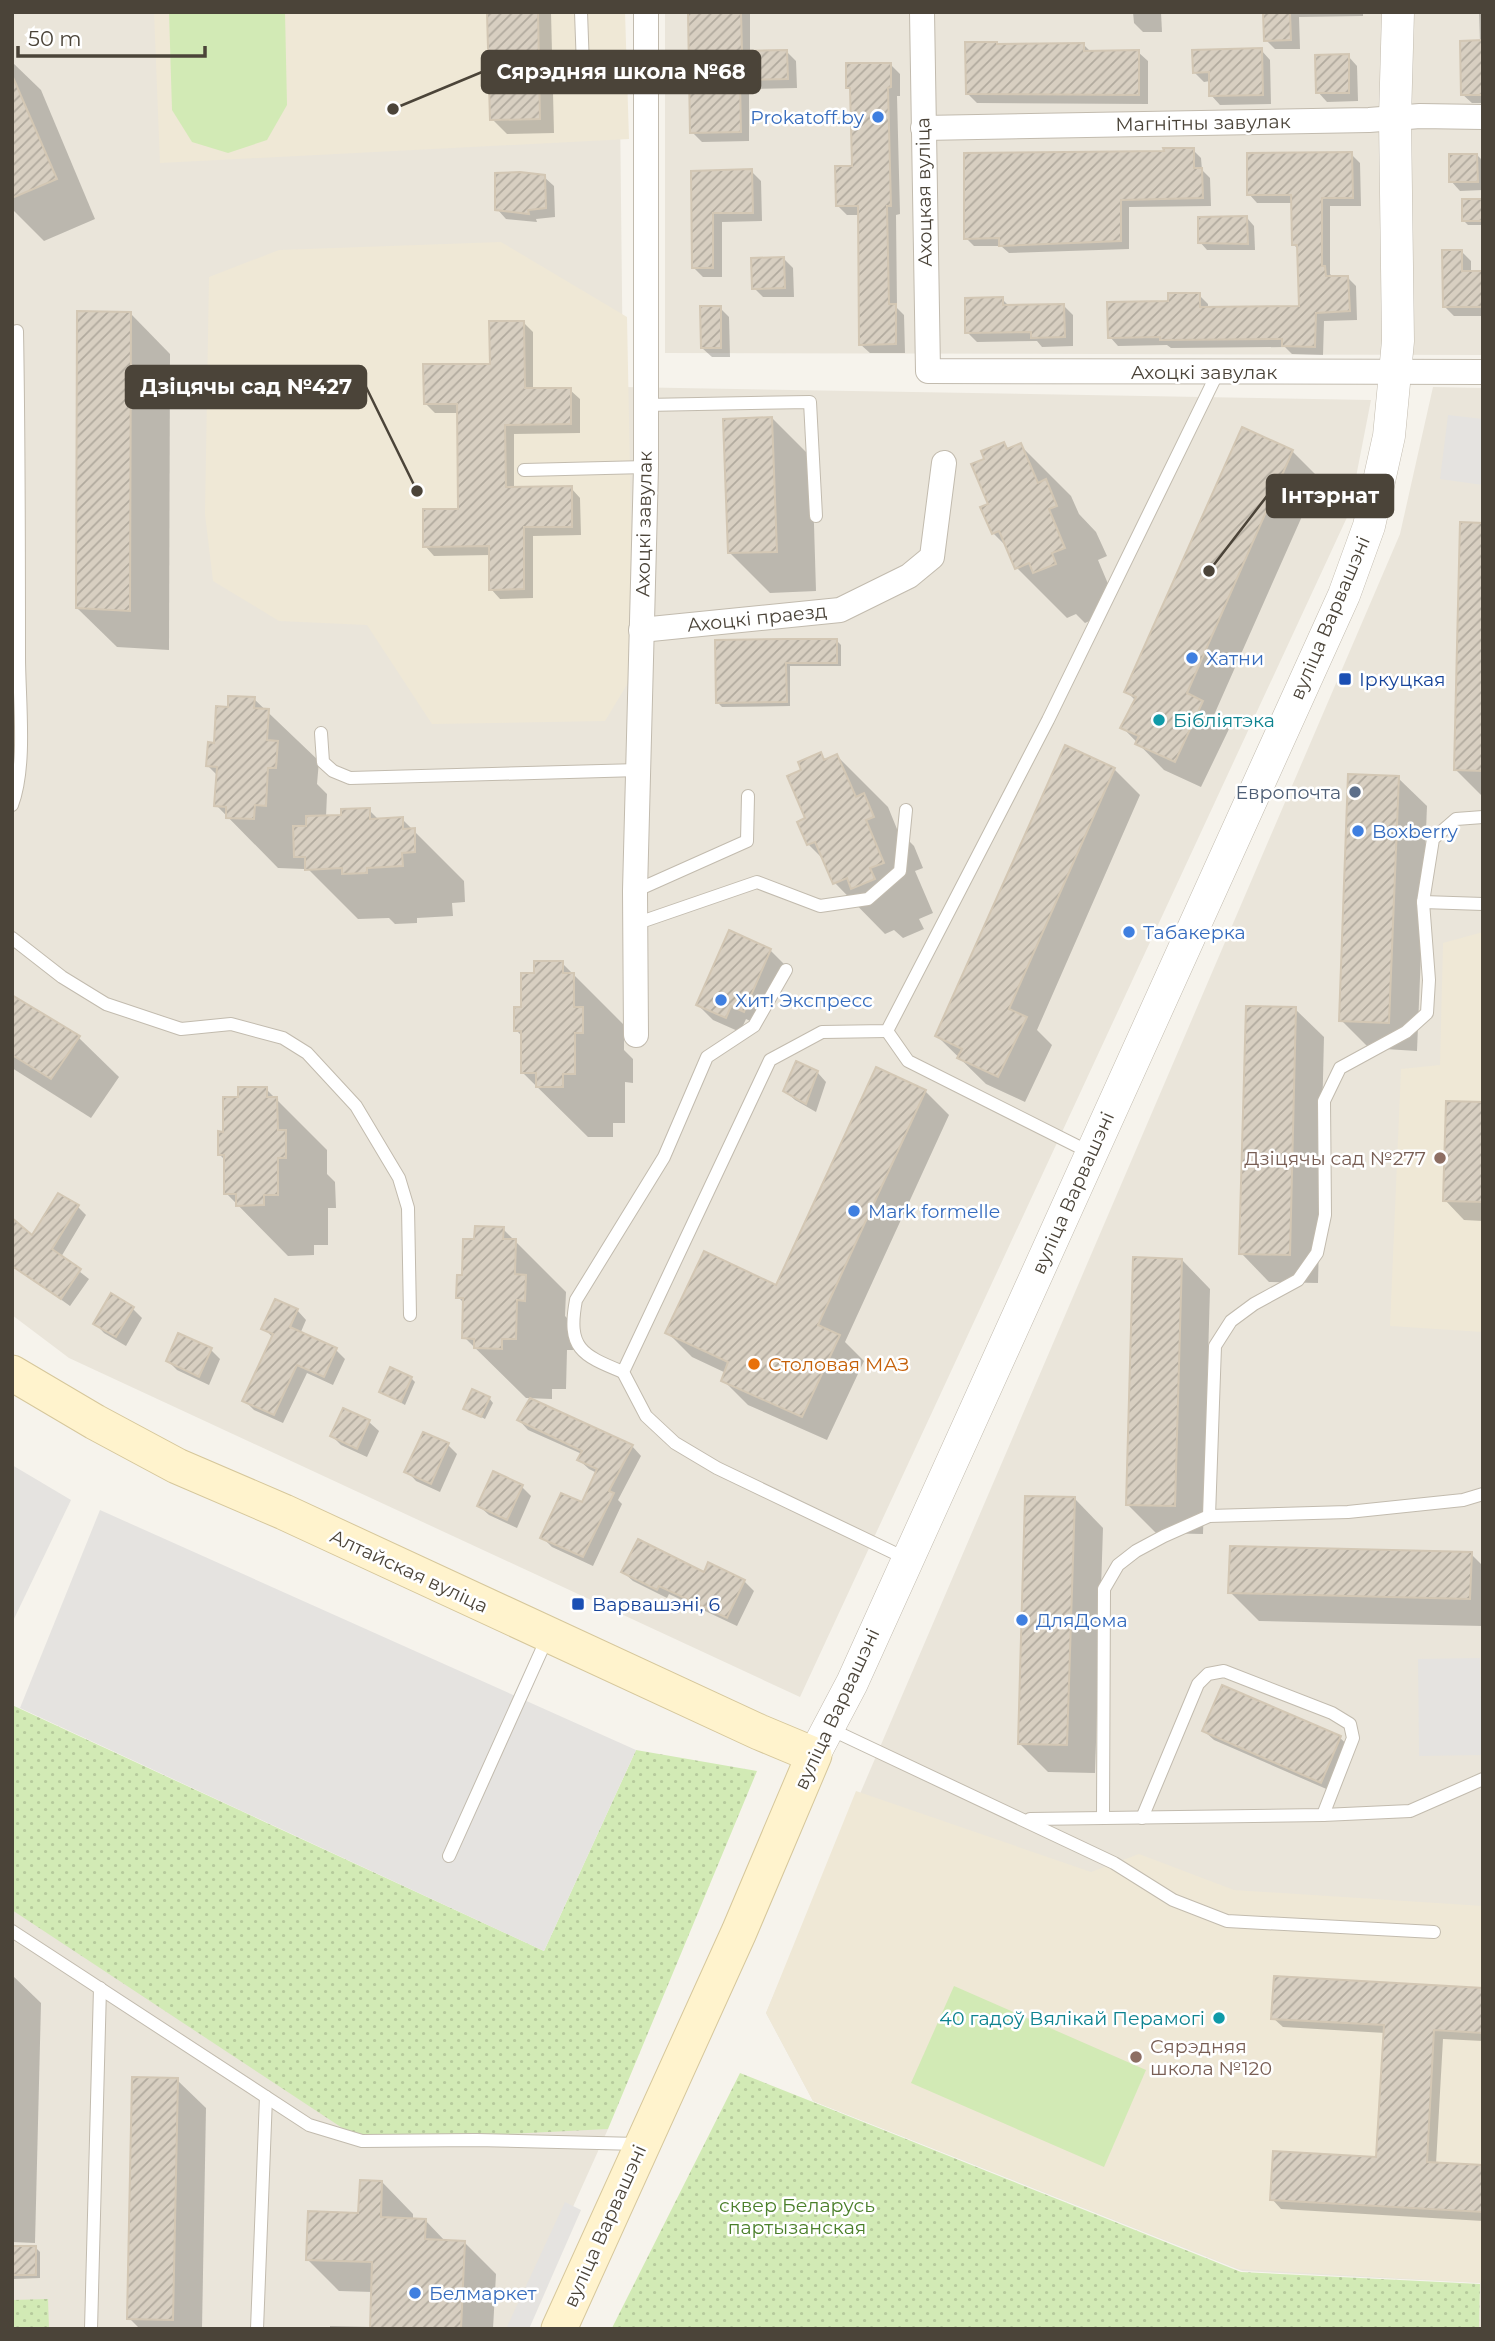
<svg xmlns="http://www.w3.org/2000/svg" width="1495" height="2341" font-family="Montserrat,sans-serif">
<defs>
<pattern id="park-dots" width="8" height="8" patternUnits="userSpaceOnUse" patternTransform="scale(1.75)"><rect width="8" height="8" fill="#d2eab5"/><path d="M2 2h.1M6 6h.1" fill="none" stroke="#b6ca9c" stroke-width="1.8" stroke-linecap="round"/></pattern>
<pattern id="building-hatch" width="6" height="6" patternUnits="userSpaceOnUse" patternTransform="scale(1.75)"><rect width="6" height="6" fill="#d8cfc1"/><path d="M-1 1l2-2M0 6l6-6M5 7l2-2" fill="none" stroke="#b1aa9e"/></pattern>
</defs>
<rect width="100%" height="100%" fill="#f6f3ec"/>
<g fill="#eae5da">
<path d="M12,12H619L623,387L1371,400L1349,513L800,1697L69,1358L12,1315Z"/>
<path d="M665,12H1483V355L665,353Z"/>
<path d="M1433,387L1483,388V2329H1479L1480,2283L1242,2271L813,2101L766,2013L1400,534Z"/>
<path d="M12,1899L397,2131L608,2129L518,2329H12Z"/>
</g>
<g fill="#efe8d6">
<path d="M154,12H625L629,139L160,163Z"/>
<path d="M501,242L627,317L634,673L605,721L432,724L367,625L279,621L213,581L205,514L209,277L279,250Z"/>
<path d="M1483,932V1332L1390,1326L1401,1069L1440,1065L1443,943Z"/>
<path d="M856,1791L1091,1872L1139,1854L1234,1890L1483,1906V2283L1239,2269L813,2101L766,2013Z"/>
</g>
<g fill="url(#park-dots)">
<path d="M12,1705L544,1951L636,1750L757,1771L608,2129L362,2141L12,1910Z"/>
<path d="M740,2073L1241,2272L1480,2284L1479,2329L612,2328Z"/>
<path d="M48,2299L49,2329H12V2300Z"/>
</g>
<g fill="#d2eab5">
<path d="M169,12H285L287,105L267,140L228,153L192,142L172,110Z"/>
<path d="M954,1986L1146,2070L1104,2167L911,2083Z"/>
</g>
<g fill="#e5e3e0">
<path d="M1448,415L1483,419V485L1440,479Z"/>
<path d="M12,1465L71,1500L12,1623Z"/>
<path d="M100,1510L636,1750L544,1951L20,1708Z"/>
<path d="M1480,1658L1482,1755L1419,1756L1418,1659Z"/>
<path d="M565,2202L581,2210L529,2329H506Z"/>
</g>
<g fill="#0003">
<path d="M489,12H551L554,133L507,134L492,119Z"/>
<path d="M687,12H750V52H787L796,61L797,88L749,89V141L702,142L692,132L689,19Z"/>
<path d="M1133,12H1161L1162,32H1143L1134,23Z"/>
<path d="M1265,12H1363V16L1299,17L1300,49H1275L1266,40Z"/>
<path d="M1479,12H1483V103H1472L1462,94L1480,42Z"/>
<path d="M1084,45L1091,52H1138L1148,61V104L977,103L967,93L999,46Z"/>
<path d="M1261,50L1270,60L1271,104L1220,105L1211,95L1210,81L1204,82L1194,72Z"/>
<path d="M1348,56L1357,66L1358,101L1327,102L1318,92Z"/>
<path d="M12,62L41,90L95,219L44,241L12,209Z"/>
<path d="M890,64L900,74V96H897L900,214L896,215L897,308L904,315L905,353H870L860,344L859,215H847L838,206L854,167L852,92L848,88Z"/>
<path d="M1193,150L1201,158L1202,170L1210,178L1211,206L1129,207V249L1009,253L1001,246H974L966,238L1165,152Z"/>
<path d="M1351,154L1360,163L1361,206H1330V274L1333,277H1347L1356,286L1357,320L1324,321L1323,355L1292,354L1285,347L1171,348L1167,345L1118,346L1110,337L1170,303L1199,295L1208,304V309L1301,308L1298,249L1293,244V203H1257L1249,194Z"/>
<path d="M1477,155L1483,161V190L1460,191L1451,181Z"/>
<path d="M751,171L761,181L762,221L722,222V277H703L694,268L693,172Z"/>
<path d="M544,177L554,186L555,217L536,219L537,222L506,219L497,209Z"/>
<path d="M1483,201V225H1468L1464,221Z"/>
<path d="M1247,218L1254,226L1255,250H1207L1200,242Z"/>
<path d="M1461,251L1471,261V273L1483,272V316H1454L1445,307Z"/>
<path d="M784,259L793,268L794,297H763L754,288Z"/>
<path d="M1002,299L1009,306L1063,305L1073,315V346L1042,347L1037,341L977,342L967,332Z"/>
<path d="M720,308L729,317L730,357H712L702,348Z"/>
<path d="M131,314L170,354L169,650L117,647L77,608Z"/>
<path d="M523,322L533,332V390H570L580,399V433L514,434V489L571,488L580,498L581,535L533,536V598L500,599L491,589L490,555L434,556L425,546L460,510L458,413H435L425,403L492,365Z"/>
<path d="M772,418L812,458L816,591L770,593L730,553Z"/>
<path d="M1004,444L1010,450L1020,445L1071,496L1079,514L1096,532L1107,556L1098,560L1114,598L1101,604L1105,614L1085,623L1076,614L1067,618L1017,568L1008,548L993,533L987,460Z"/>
<path d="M1292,451L1319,478L1214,715L1229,729L1201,787L1164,770L1122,727L1136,701L1126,691Z"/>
<path d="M1483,524V797L1455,769Z"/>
<path d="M837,641L841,645V666H790V706L722,707L718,703L717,642Z"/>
<path d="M254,699L319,761L317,784L327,794L326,817H343L369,810L379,820L402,819L464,881L465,902L452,903L453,916L417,918V923L395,924L389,918L358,919L305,866L304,869L278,868L216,805L218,776L208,766L215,745L229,709Z"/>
<path d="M821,755L827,761L837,756L888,807L897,829L914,846L923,868L915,871L933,913L919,919L924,929L903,938L894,930L885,934L835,883L825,861L808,844L803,771Z"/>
<path d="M1114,769L1140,795L1037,1030L1052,1045L1025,1102L986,1084L937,1036Z"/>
<path d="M1398,778L1427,806L1417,1051L1369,1048L1341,1020Z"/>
<path d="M1482,867H1483V890L1481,888Z"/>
<path d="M770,950L785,965L759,1025L746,1019L740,1032L713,1020L698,1005Z"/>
<path d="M562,963L624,1025V1050L633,1059V1083L625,1082V1123H613V1137H588L522,1072L523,1037L516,1030L523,1009L536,975Z"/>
<path d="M12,997L79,1038L119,1077L91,1118L12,1068Z"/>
<path d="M1295,1009L1324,1037L1318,1283L1269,1282L1241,1253Z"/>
<path d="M817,1072L826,1082L816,1112L795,1100L785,1091Z"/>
<path d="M266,1089L327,1150V1174L335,1182L336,1208H328V1245H314V1255L288,1256L226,1193V1161L220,1155L225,1133L240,1099Z"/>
<path d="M925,1091L949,1115L845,1342L864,1361L827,1440L748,1405L723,1380L726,1373L692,1357L668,1333L777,1287Z"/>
<path d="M1483,1104V1221L1464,1220L1445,1200Z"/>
<path d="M78,1207L86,1215L61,1257L89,1279L70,1306L12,1264L33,1237Z"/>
<path d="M503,1229L566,1292L565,1316L576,1327L575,1350H567L566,1389H552V1399L526,1398L464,1337L465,1304L458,1297L463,1277L476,1241Z"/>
<path d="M1182,1260L1210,1289L1203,1534L1156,1533L1128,1505Z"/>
<path d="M133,1309L142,1318L126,1346L104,1333L95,1323Z"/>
<path d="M297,1310L306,1320L300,1334L336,1350L345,1359L333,1385L307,1373L283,1423L254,1410L245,1401L273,1338L264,1328Z"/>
<path d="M211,1350L220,1359L209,1385L177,1370L168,1361Z"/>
<path d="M411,1378L415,1382L405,1405L381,1391Z"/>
<path d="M489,1398L493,1403L485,1419L465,1408Z"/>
<path d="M344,1410L369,1422L379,1431L367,1457L341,1445L332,1436Z"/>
<path d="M519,1420L632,1446L641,1456L618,1500L622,1504L593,1566L552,1547L542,1537L583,1505L597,1473L589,1469L579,1460L582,1454L528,1430Z"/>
<path d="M448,1445L457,1454L440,1492L416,1481L407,1471Z"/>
<path d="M522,1487L531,1496L517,1528L489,1515L479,1506Z"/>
<path d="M1075,1499L1103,1528L1095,1773L1048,1772L1019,1743Z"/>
<path d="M1471,1554L1483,1566V1626L1259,1621L1230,1592Z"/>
<path d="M623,1572L704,1574L744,1581L754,1591L737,1626L669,1594L667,1598L633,1581Z"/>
<path d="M1223,1687L1340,1738L1350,1747L1331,1791L1214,1740L1204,1731Z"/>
<path d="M12,1975L41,2003L35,2243L12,2242Z"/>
<path d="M1483,1990V2041L1443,2039L1436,2164L1483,2167V2221L1281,2209L1272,2199L1378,2159L1385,2033L1283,2027L1273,2018Z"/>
<path d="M177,2080L206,2108L202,2329H140L129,2318Z"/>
<path d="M382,2182L413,2214V2220H425L446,2242H464L496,2274L493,2329H330V2326L371,2327L373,2292L339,2291L307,2259L360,2215Z"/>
<path d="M12,2248H36L40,2252V2278L12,2279Z"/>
</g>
<g fill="url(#building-hatch)" stroke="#d3c7b4" stroke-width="2">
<path d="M487,12H538L540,119L490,120Z"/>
<path d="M688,12H741L742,51L787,50L788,79L740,80L741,132L690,133Z"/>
<path d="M1263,12H1290L1291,40L1264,41Z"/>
<path d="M1483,40V95H1461L1460,41Z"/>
<path d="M965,42H997V44L1084,43V51L1139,50V95L966,94Z"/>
<path d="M1262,48L1263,95L1209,96V72L1193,73L1192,50Z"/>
<path d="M1349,54V93H1316L1315,55Z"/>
<path d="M846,63H891V87L888,88L891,206H887L889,304H896V344L859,345L858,206H836L835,166H852L850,88H846Z"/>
<path d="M12,75L57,179L12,198Z"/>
<path d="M1163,148H1194V168H1202L1203,198L1121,200V241L999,246V238L964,239V153L1164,151Z"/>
<path d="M1352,152L1353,198H1322V266H1325L1326,276H1348L1350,311L1316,313L1315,347L1282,346V339L1160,340V337L1108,338L1107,302L1168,301V293H1200V307L1299,306L1297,245H1292L1291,195H1247V153Z"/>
<path d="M1449,154H1477L1478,182H1449Z"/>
<path d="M752,169L753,213H713V268H692L691,171Z"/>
<path d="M520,172L545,175L546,208L528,210L529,214L495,210V173Z"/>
<rect x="1462" y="199" width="21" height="22"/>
<path d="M1247,216L1248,244L1198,243V217Z"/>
<path d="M1442,250H1462V271H1483L1482,307H1443Z"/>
<path d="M784,257L785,288L752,289L751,258Z"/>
<path d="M1003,297V305L1064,304L1065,337L1031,338V332L965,333V298Z"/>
<path d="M700,306H721V348H701Z"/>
<path d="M77,311L131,312L130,611L76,608Z"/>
<path d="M489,321H524L525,388H571V424L505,425L506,487L572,486V527H524V589L489,590V546L423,547V509H458L457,404H424L423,364H490Z"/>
<path d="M772,417L777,552L728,553L723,419Z"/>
<path d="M1242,427L1293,450L1187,693L1203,701L1175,762L1135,744L1139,736L1120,728L1136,697L1124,692Z"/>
<path d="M1004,442L1007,449L1021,443L1038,483L1046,479L1057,506L1049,509L1065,548L1052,553L1056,564L1033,573L1029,563L1015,569L999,531L992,534L980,507L988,504L971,464L984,459L981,451Z"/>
<path d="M1460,522L1483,523V771L1454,770Z"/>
<path d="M785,639H837V663H786L787,702L716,703L715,640Z"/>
<path d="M228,696L255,697L254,708L269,709L267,740L278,741L276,768H268L266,806L255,805L254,819L226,818V807L214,806L217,767L206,766L208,742L214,743L216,706L228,707Z"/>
<path d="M1065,745L1115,768L1009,1009L1027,1017L998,1077L957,1058L962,1049L935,1036Z"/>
<path d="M821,752L824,760L837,754L856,797L864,793L874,817L866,820L884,863L870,868L875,879L851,889L847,878L833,884L815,842L807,845L797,822L805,818L787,776L801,770L798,762Z"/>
<path d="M1348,774L1399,776L1389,1023L1339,1021Z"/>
<path d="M370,808V819L403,817V829L415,828V852L402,853L403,866L367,868V873L342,874V868L305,870V857H294L293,826H306V816L341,815V809Z"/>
<path d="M729,930L771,949L744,1012L731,1006L726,1018L696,1005Z"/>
<path d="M534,961H563V973H574V1007H583V1033H575V1074H563V1087H536V1073H521V1031H514V1007H521V973H534Z"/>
<path d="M12,995L80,1036L51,1079L12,1055Z"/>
<path d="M1246,1006L1296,1007L1290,1255L1239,1254Z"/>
<path d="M796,1061L818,1071L806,1104L783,1091Z"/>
<path d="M876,1067L926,1090L818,1325L840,1335L802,1417L721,1381L728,1362L665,1333L704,1251L776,1285Z"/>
<path d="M238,1087H267V1097H277L278,1130H286V1158H278V1195H264V1205L236,1206V1194H224V1155H218V1131L223,1132V1097H238Z"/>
<path d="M1446,1101L1483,1102V1202L1443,1201Z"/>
<path d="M58,1193L79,1205L52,1249L81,1269L61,1299L12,1266V1218L32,1235Z"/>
<path d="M475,1226L504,1227L503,1239H516L515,1274L526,1275L525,1301L517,1300L516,1339H502V1349L474,1348V1339L462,1338L463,1298H456L457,1275H462L463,1239H474Z"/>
<path d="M1133,1257L1182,1259L1175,1506L1126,1505Z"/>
<path d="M111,1293L134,1307L116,1337L93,1324Z"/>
<path d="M275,1299L298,1309L290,1327L337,1348L324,1377L297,1365L274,1415L242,1401L273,1334L261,1329Z"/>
<path d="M178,1333L212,1348L199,1377L166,1361Z"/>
<path d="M390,1367L412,1377L401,1402L379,1392Z"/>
<path d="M472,1389L490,1397L481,1417L463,1409Z"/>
<path d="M530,1398L633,1445L609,1491L614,1493L583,1557L540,1538L561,1493L582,1502L597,1469L577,1460L582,1451L517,1420Z"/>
<path d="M343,1408L370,1420L357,1449L330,1436Z"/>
<path d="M423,1432L449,1443L431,1484L404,1472Z"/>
<path d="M493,1471L523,1485L507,1520L477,1506Z"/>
<path d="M1025,1496L1075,1497L1067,1745L1018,1744Z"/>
<path d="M638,1539L704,1572L708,1562L745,1580L727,1618L659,1586L657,1590L621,1572Z"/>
<path d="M1230,1546L1472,1552L1470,1599L1228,1593Z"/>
<path d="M1222,1685L1341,1736L1321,1783L1202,1731Z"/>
<path d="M1274,1976L1483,1988V2033L1434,2030L1427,2162L1483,2165V2212L1270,2200L1273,2151L1376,2157L1384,2025L1271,2019Z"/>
<path d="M132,2077L178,2078L173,2320L127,2319Z"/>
<path d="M360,2180L382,2181L381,2217L426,2219L425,2239L465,2241L461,2329H370L372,2262L306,2260L308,2211L358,2213Z"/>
<rect x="12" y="2246" width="24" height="29"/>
</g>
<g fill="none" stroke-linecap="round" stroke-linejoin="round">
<defs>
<g id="service">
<path d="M581,12L583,67"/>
<path d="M645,405L810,402L816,516"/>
<path d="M524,470L646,467"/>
<path d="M321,733L323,762L333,771L350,778L639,770"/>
<path d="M12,805C27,766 19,699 19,657C19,548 19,440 17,331"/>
<path d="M635,891L747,841L748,796"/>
<path d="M1423,902L1483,904"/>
<path d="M635,924L757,882L820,906L868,899L900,871L906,810"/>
<path d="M12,938L62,977L106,1004L181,1029L231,1024L283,1038L307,1053L356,1106L399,1178L408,1208L410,1315"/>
<path d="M887,1031L908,1061L1091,1153"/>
<path d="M623,1372C581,1355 567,1348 576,1300L664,1157L707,1057L754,1026L786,970"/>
<path d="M1209,1516L1215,1346L1231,1321L1254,1304L1298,1280L1317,1253L1325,1215L1324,1101L1340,1068L1406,1032L1427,1013L1429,980L1423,902L1433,839L1456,819L1483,817"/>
<path d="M907,1559L717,1468L675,1443L646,1416L623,1372L770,1060L822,1032L887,1031L1048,720L1218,372"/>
<path d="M828,1728L1114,1863L1173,1900L1227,1921L1434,1932"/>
<path d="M1103,1818L1104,1589L1118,1565L1136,1551L1164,1536L1209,1516L1348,1512L1463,1500L1483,1494"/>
<path d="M1142,1818L1198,1684L1208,1674L1224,1671L1332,1713L1350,1724L1353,1738L1323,1815"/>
<path d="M1030,1819L1323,1815L1410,1811L1483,1779"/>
<path d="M449,1856L548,1636"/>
<path d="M12,1931L309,2125L362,2141L476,2140L638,2144"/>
<path d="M91,2329L100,1988"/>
<path d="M257,2329L266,2097"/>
</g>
<g id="minor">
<path d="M922,12L928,371L1483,372"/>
<path d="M923,128L1369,120L1420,116L1483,117"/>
<path d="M641,630L840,610L909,576L932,557L944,463"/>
<path d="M636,1035L635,891L646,467V12"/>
</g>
<path id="tertiary" d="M814,1755L852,1683L1344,595L1369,526L1389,436L1398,341L1395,118L1398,12"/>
<path id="secondary" d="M12,1373L95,1422L177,1466L284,1512L759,1732L814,1755L739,1932L559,2329"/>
</defs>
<use href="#service" stroke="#c2bbae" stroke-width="14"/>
<use href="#minor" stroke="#c2bbae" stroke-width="26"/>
<use href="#tertiary" stroke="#c2bbae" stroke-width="33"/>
<use href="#secondary" stroke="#d6c79b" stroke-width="37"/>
<use href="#service" stroke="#fff" stroke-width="12"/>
<use href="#minor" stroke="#fff" stroke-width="24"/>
<use href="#tertiary" stroke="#fff" stroke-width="32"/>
<use href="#secondary" stroke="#fff3cd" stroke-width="35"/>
</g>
<g fill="#3f7fe0" stroke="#fff" stroke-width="2.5">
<circle cx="878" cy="117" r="7"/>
<circle cx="1192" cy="658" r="7"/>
<circle cx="1358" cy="831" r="7"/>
<circle cx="1129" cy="932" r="7"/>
<circle cx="721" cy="1000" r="7"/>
<circle cx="854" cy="1211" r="7"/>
<circle cx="1022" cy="1620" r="7"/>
<circle cx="415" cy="2293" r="7"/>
</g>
<g fill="#1a4fb4" stroke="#fff" stroke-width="2.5">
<rect x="1338" y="672" width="14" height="14" rx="3.5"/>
<rect x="571" y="1597" width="14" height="14" rx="3.5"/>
</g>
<g fill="#0f9aa8" stroke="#fff" stroke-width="2.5">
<circle cx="1159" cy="720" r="7"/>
<circle cx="1219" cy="2018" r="7"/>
</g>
<circle fill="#5c6f8a" stroke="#fff" stroke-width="2.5" cx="1355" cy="792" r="7"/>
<g fill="#8d6e63" stroke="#fff" stroke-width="2.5">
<circle cx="1440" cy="1158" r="7"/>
<circle cx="1136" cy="2057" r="7"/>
</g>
<circle fill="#e8710a" stroke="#fff" stroke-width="2.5" cx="754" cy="1364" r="7"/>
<g text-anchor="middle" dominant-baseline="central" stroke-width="5" stroke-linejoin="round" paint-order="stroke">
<g font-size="19" fill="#366cbe" stroke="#fff" text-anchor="start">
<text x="864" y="117" text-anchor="end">Prokatoff.by</text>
<text x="1206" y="658">Хатни</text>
<text x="1372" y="831">Boxberry</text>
<text x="1143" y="932">Табакерка</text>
<text x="735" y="1000">Хит! Экспресс</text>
<text x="868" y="1211">Mark formelle</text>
<text x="1036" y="1620">ДляДома</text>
<text x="429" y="2293">Белмаркет</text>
</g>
<g font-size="19" fill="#4b4439" stroke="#fff">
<text transform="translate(1203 123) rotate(-1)">Магнітны завулак</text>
<text transform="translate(924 192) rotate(-91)">Ахоцкая вуліца</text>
<text x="1204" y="372">Ахоцкі завулак</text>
<text transform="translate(644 524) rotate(-89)">Ахоцкі завулак</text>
<text transform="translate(757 618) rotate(-6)">Ахоцкі праезд</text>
<text transform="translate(1330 618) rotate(-67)">вуліца Варвашэні</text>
<text transform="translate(1073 1193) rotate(-66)">вуліца Варвашэні</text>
<text transform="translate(409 1571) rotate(25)">Алтайская вуліца</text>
<text transform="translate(837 1709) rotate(-65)">вуліца Варвашэні</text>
<text transform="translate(605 2226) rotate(-66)">вуліца Варвашэні</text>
</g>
<g font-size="19" fill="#164399" stroke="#fff" text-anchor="start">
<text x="1359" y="679">Іркуцкая</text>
<text x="592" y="1604">Варвашэні, 6</text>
</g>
<g font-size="19" fill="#0d838f" stroke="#fff" text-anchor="start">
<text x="1173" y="720">Бібліятэка</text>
<text x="1205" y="2018" text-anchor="end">40 гадоў Вялікай Перамогі</text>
</g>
<g font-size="19" fill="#4e5e75" stroke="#fff" text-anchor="end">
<text x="1341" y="792">Европочта</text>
</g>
<g font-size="19" fill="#785e54" stroke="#fff" text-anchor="end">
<text x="1426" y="1158">Дзіцячы сад №277</text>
<text x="1150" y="2046" text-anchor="start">Сярэдняя<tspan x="1150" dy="22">школа №120</tspan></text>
</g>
<g font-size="19" fill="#c56008" stroke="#fff" text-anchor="start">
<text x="768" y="1364">Столовая МАЗ</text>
</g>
<g font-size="19" fill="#4a7f2a" stroke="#fff">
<text x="797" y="2205">сквер Беларусь<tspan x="797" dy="22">партызанская</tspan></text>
</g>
</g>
<path fill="none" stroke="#4b4439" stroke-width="2.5" d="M393 109L482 72M417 491L366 387M1209 571L1267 496"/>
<g fill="#4b4439" stroke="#fff" stroke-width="2.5">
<circle cx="393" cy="109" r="7"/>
<circle cx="417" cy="491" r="7"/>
<circle cx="1209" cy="571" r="7"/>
</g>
<g fill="#4b4439" stroke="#4b4439" stroke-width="2.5">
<rect x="482" y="51" width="278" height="42" rx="7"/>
<rect x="126" y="366" width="240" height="42" rx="7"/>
<rect x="1267" y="475" width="126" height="42" rx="7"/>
</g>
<g font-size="21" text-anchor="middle" font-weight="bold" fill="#fff">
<text x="621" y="79">Сярэдняя школа №68</text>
<text x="246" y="394">Дзіцячы сад №427</text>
<text x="1330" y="503">Інтэрнат</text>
</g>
<rect width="1495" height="2341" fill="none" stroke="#4b4439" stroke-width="28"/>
<path d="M18 46v10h187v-10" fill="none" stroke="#4b4439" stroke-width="3.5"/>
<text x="28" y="46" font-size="21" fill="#4b4439" stroke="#ffffff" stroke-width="5" paint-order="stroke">50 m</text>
</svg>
